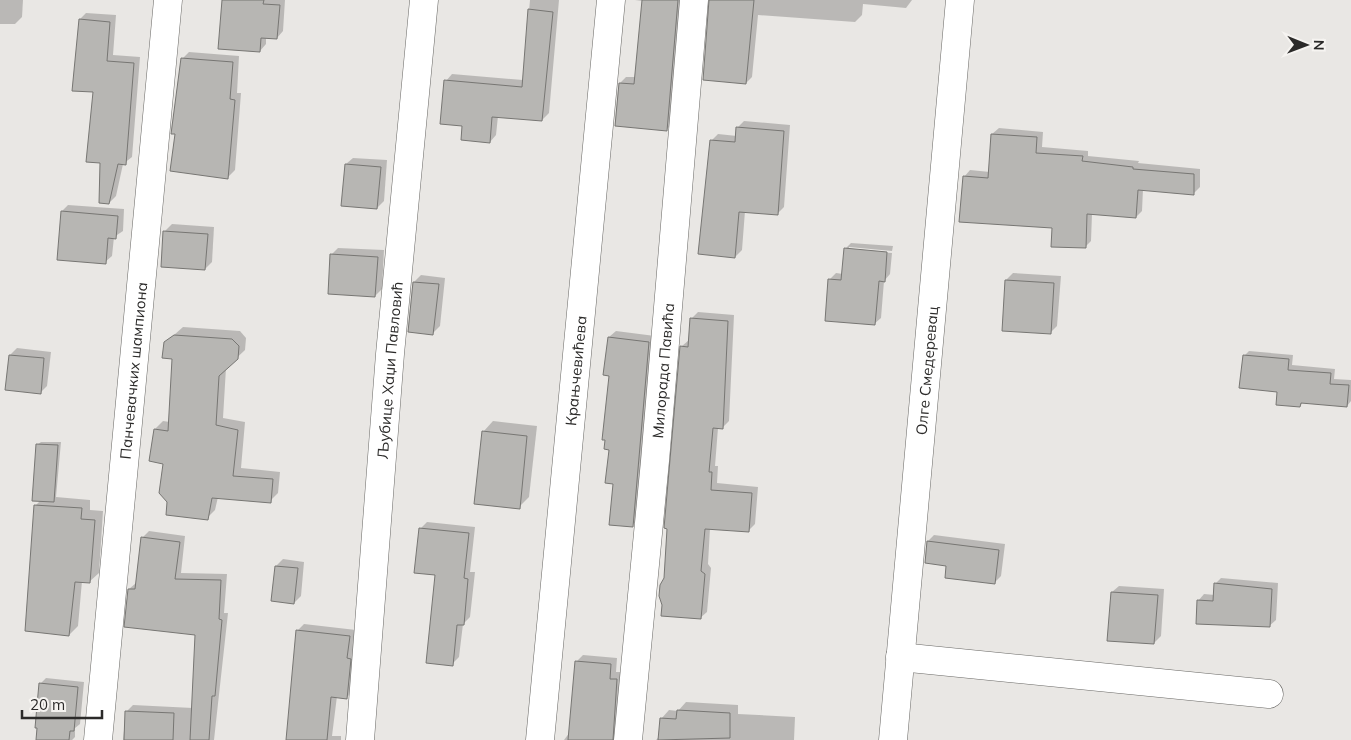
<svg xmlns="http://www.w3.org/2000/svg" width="1351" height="740" font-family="Mulish,sans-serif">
<rect width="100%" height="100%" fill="#e9e7e4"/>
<g fill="#0003">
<path d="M0,0H23L22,17L15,24H0Z"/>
<path d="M223,0H285L283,31L277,38L266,37V44L260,51Z"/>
<path d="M530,0H559L549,113L542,120L498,116L496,135L490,142L463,125L446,81L452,74L523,80Z"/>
<path d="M635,0H684L673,123L667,129L620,83L626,77H636L643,1Z"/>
<path d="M711,0H912L906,8L863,4L862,15L855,22L758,15L752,77L746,83Z"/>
<path d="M86,13L116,15L113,55L140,57L132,157L123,164L116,196L109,203L101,162L94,91L80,19Z"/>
<path d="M189,52L239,56L237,93H241L235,170L228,177L182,59Z"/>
<path d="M744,121L790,125L784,207L777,214L745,211L742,250L735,257L711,141L718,134L737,136V128Z"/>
<path d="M999,128L1043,132L1042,147L1088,151V156L1139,161L1138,163L1200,169V187L1194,193L1143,189L1142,211L1136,217L1092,214L1091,241L1085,247L964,177L970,170L990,172L992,134Z"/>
<path d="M353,158L387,160L384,201L377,208L346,164Z"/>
<path d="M68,205L124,209L123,231L114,237L112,256L105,262L62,211Z"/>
<path d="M172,224L214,227L212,262L205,269L165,231Z"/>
<path d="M851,243L893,246L892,251L849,247V250L892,253L890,274L884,281L881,318L874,324L830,279L836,273L843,274L845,249Z"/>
<path d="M338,248L384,250L382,289L375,296L331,255Z"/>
<path d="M1013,273L1061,276L1057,326L1050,333L1006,280Z"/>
<path d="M421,275L445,278L440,326L433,333L414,282Z"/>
<path d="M698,312L734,315L729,421L722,428H718L715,466H718L717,483L758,487L755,524L748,531L710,528L708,564L711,568L707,612L700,618L666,578L682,346L689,340L691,319Z"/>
<path d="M183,327L240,331L246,338L245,350L226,368L223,418L245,422L241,468L280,472L278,493L270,501L218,497L215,510L207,518L169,501L164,463L155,429L163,421L170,422L174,358L165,343Z"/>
<path d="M616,331L655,336L639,519L632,525L614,483L611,449L610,375L604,374L609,337Z"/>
<path d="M17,348L51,352L47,386L40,393L10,355Z"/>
<path d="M1249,351L1293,355L1292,365L1335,369L1334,379L1351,380V401L1347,406L1303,402L1300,406L1278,391L1244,356Z"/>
<path d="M493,421L537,426L529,497L519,507L483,432Z"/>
<path d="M41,442H61L56,497L90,500V510L103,511L99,573L89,582L82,581L78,626L69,635L36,505L40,501L37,445Z"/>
<path d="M427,522L475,527L470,572H475L470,617L463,624L459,657L452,664L436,574L420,529Z"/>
<path d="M149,531L185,536L181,573L227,574L224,613H228L214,740H123L126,712L133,705L193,708L196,634L129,589L136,583L142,538Z"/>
<path d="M934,535L1005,544L1001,576L994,583L948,565L926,562L928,541Z"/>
<path d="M283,559L304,562L301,596L294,603L276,566Z"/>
<path d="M1221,578L1278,583L1276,620L1269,626L1198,601L1204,594L1215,595V584Z"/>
<path d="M1119,586L1164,589L1161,636L1154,643L1112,592Z"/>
<path d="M304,624L356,630L353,652L357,653L353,691L347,697L337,696L332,736H341V740H287L297,631Z"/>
<path d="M583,655L617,658L616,672H623L618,740H564L570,732L576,662Z"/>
<path d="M46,678L84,682L80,724L75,728V737L72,740H37L40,684Z"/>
<path d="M686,702L738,705V714L795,717L794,740H656L660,736L661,719L669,710L678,711Z"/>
</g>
<g fill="#b7b6b3" stroke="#777673">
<path d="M222,0H264L263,4L280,5L277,39L261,38L260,52L218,49Z"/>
<path d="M642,0H678L667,131L615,126L619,83L634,84Z"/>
<path d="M709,0H754L746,84L703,80Z"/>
<path d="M528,9L553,12L542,121L492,117L490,143L461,140L462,126L440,124L444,80L522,87Z"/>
<path d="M79,19L110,22L107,61L134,63L126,165L118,164L109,204L99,203L100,163L86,162L93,92L72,91Z"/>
<path d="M181,58L233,62L230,99L235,100L228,179L170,171L175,134H171Z"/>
<path d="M736,127L784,131L778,215L739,212L735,258L698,254L710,140L735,142Z"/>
<path d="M991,134L1037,137L1036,153L1083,156L1082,161L1133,167V169L1194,174V195L1138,190L1136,218L1087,214L1086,248L1051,247L1052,228L959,222L963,176L988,178Z"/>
<path d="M345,164L381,167L377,209L341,206Z"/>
<path d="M61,211L118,216L116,239L108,238L106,264L57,260Z"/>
<path d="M163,231L208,234L205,270L161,267Z"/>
<path d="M844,248L887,252L885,282L879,281L875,325L825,321L828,279L841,280Z"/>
<path d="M330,254L378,257L375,297L328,294Z"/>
<path d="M1005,280L1054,283L1051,334L1002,331Z"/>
<path d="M413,282L439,284L433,335L408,332Z"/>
<path d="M690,318L728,321L723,429L713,428L709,472H712L711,490L752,493L749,532L705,529L701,571L705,574L701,619L661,616L662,605L659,596L660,585L664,578L667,529L664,528L680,346L688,347Z"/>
<path d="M174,335L232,339L239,346L238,359L219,376L216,425L238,430L233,476L273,479L271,503L212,498L208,520L166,515L167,502L159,493L163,464L149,461L154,429L168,431L172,359L162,358L164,342Z"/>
<path d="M608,337L649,342L633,527L609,525L613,484L605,483L609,450L604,449L605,440H602L609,376L603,375Z"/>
<path d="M9,355L44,358L41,394L5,390Z"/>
<path d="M1243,355L1289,359L1288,370L1331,373L1330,384L1349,385L1347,407L1301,403L1300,407L1276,405L1277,392L1239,388Z"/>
<path d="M482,431L527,436L520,509L474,504Z"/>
<path d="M36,444L58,445L54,502L32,501Z"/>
<path d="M34,505L82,508L81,519L95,520L90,583L75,582L69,636L25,631Z"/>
<path d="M419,528L469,533L464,578L468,579L464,625H457L453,666L426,663L435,575L414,573Z"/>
<path d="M141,537L180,542L175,579L221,580L219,619L222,620L215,696H212L209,740H190L195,635L124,627L128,589H135Z"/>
<path d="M927,541L999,550L995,584L945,578L946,566L925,563Z"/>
<path d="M275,566L298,568L294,604L271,601Z"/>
<path d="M1214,583L1272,589L1270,627L1196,624L1197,600L1213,601Z"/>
<path d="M1111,592L1158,595L1154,644L1107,641Z"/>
<path d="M296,630L350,636L347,658L351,659L347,699L331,697L327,740H286Z"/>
<path d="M575,661L611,664L610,679H617L613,740H568Z"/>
<path d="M39,683L78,687L74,731H70L69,740H36L37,728H35Z"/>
<path d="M677,710L730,713V738L658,740L660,718L676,719Z"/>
<path d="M125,711L174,713L173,740H124Z"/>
</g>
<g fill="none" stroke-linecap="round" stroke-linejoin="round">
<defs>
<g id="minor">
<path d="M900,657L1269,694"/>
<path id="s1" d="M98,740L168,0"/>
<path id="s2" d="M360,740L390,354L424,0"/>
<path id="s3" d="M540,740L611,0"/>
<path id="s4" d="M628,740L655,461L694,0"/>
<path id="s5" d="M893,740L960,0"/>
</g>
</defs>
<use href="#minor" stroke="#696865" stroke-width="29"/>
<use href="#minor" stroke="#fff" stroke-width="28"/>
</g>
<g text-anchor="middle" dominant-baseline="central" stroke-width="5" stroke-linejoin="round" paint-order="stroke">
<g font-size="15" fill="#2b2a29" stroke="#f6f4f1">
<text stroke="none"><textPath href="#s1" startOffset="371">Панчевачких шампиона</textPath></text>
<text stroke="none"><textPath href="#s2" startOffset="371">Љубице Хаџи Павловић</textPath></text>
<text stroke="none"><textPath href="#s3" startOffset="371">Крањчевићева</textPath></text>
<text stroke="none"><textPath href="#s4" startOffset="371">Милорада Павића</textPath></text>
<text stroke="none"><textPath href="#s5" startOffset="371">Олге Смедеревац</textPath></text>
</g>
</g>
<g transform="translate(1306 45) rotate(91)" stroke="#f6f4f1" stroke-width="4" paint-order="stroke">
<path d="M0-4L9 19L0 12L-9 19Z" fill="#2b2a29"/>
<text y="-8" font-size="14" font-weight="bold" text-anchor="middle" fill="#2b2a29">N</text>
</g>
<path d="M22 710v8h80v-8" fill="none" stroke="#2b2a29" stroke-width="2.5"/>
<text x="30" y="710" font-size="15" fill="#2b2a29" stroke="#f6f4f1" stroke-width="4" paint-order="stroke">20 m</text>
</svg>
